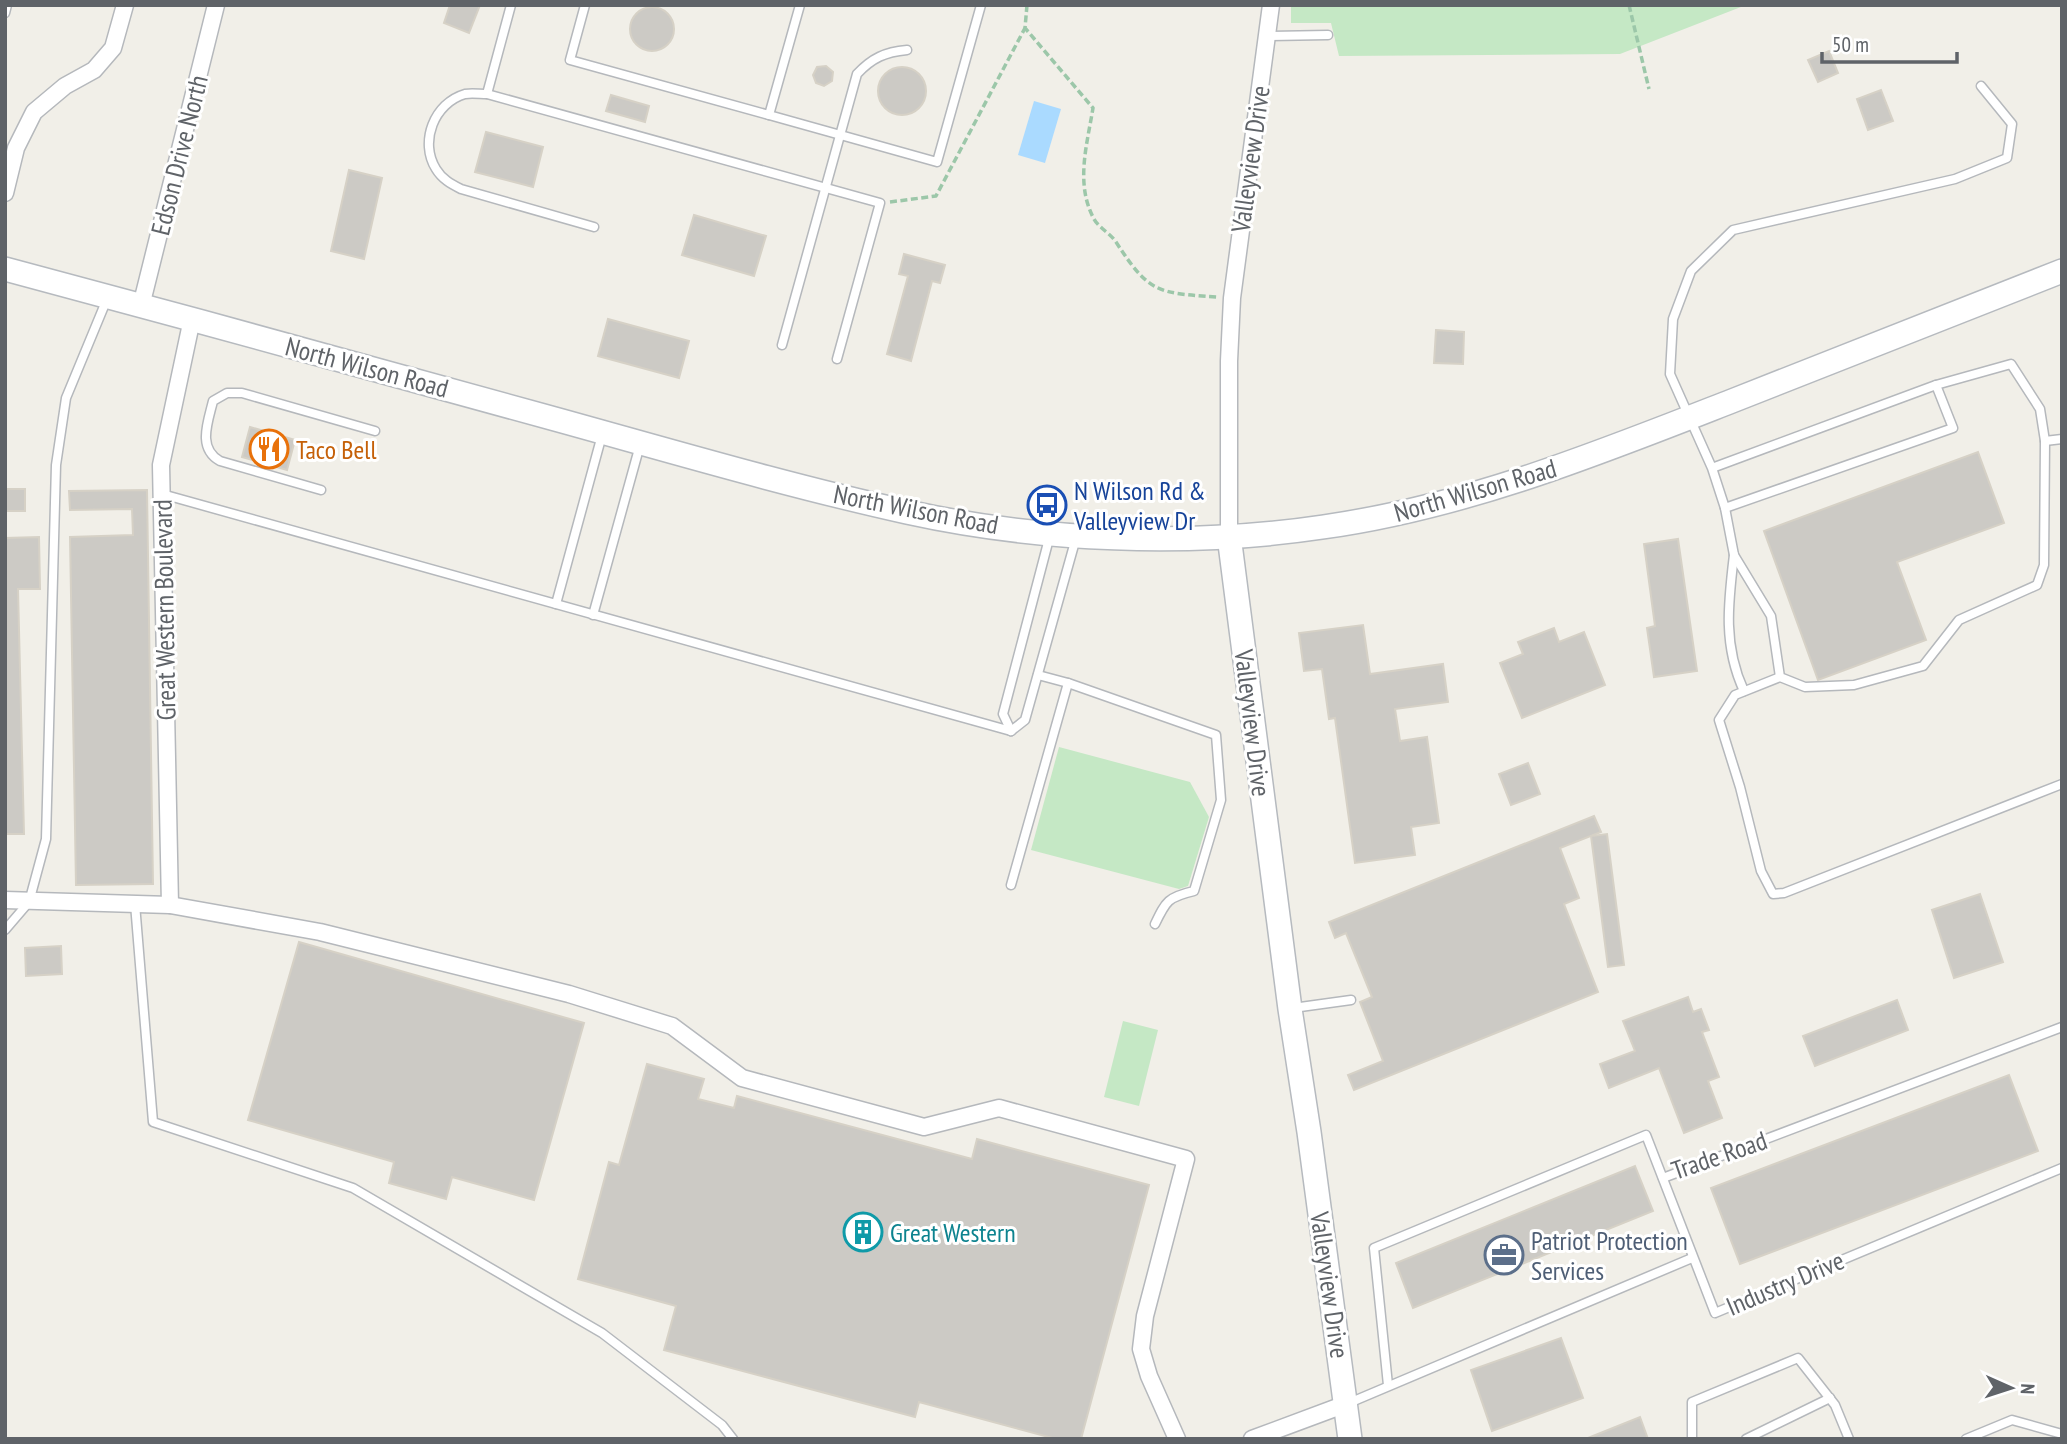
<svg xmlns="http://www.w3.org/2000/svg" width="2067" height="1444" font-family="'PT Sans Narrow',sans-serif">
<rect width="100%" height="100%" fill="#f1efe8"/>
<g fill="#c5e8c5">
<path d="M1291,5H1746L1620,54L1339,56L1331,23H1291Z"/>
<path d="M1059,747L1190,782L1209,817L1188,886L1179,889L1031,850Z"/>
<path d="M1123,1021L1158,1030L1139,1106L1104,1097Z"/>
</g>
<path fill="#aadaff" d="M1034,101L1061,109L1045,163L1018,155Z"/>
<g fill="#cccac5" stroke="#d6d1c6" stroke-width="2">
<path d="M450,5H480L469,33L444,23Z"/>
<circle cx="652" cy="29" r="22"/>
<path d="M1829,51L1838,73L1818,82L1808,60Z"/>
<path d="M826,66L833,72L832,81L824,86L816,83L813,75L817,67Z"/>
<circle cx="902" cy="91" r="24"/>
<path d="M1881,90L1893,121L1868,130L1857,99Z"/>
<path d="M611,95L649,106L645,122L606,111Z"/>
<path d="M486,132L543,147L533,187L475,172Z"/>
<path d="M349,170L382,178L364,259L331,251Z"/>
<path d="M694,215L766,236L754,276L682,255Z"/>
<path d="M904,254L945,265L940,283L932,281L911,361L887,354L908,276L899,274Z"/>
<path d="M608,319L689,341L679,378L598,356Z"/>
<path d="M1436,330L1464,332L1463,364L1434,363Z"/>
<path d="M250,427L295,440L287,470L242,457Z"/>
<path d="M1978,452L2004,523L1897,562L1926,640L1818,680L1764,531Z"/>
<rect x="5" y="489" width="20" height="22"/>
<path d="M147,490L153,884L76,885L70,537L133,535L132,509L70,510L69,491Z"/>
<path d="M39,537L40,589H18L24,834H5V538Z"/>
<path d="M1678,539L1697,671L1654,677L1647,628L1655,626L1644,544Z"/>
<path d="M1363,625L1370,674L1443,664L1448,702L1395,709L1400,741L1427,737L1439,823L1411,827L1415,855L1355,863L1335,718L1329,719L1322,669L1304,671L1299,633Z"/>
<path d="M1554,628L1559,642L1584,632L1605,685L1522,718L1500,663L1523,654L1518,642Z"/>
<path d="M1528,763L1540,794L1511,805L1499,774Z"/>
<path d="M1594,816L1601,832L1560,848L1579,898L1564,904L1598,992L1354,1090L1348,1075L1383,1061L1360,1002L1372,997L1346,933L1335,938L1329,922Z"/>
<path d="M1607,834L1624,965L1608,967L1591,836Z"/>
<path d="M1980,894L2003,962L1954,978L1932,910Z"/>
<path d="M299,942L584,1023L534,1200L452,1177L446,1199L389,1183L394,1162L248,1120Z"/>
<path d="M61,946L62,974L26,976L25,948Z"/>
<path d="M1688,997L1693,1012L1701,1009L1709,1030L1702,1032L1719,1077L1708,1081L1722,1118L1684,1133L1659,1068L1609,1088L1600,1064L1635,1051L1623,1021Z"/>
<path d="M1897,1000L1908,1030L1815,1066L1803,1036Z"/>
<path d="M647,1064L704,1079L698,1099L734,1108L737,1096L972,1159L977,1139L1149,1185L1081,1439H1056L919,1402L915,1417L664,1350L676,1306L578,1279L609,1162L619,1165Z"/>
<path d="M2009,1075L2038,1151L1740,1264L1711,1188Z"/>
<path d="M1635,1166L1653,1211L1413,1308L1396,1263Z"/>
<path d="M1561,1338L1583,1398L1492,1431L1471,1370Z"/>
<path d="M1640,1417L1648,1439H1588V1438Z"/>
</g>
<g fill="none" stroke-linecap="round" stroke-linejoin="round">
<defs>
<g id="lane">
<path d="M585,5L570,60L769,115"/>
<path d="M800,5L769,115L937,162L981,5"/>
<path d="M5,13L7,5"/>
<path d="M1267,36L1328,35"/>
<path d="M487,94L511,5"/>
<path d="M594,227L461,189C451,184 442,179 436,169C419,142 434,103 465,94C471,93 480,94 487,94L880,203L837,359"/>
<path d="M782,345L857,74C872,58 885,52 907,50"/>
<path d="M2045,441L2062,439"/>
<path d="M1712,468L1725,508L1953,428L1936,385L1712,468L1670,374L1673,319L1691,271L1733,230L1955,179L2007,158L2012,124L1981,86"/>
<path d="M321,490L220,461C197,448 208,422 213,401L227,393H242L375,431"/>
<path d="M162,494L1011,731"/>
<path d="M1725,508L1734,555L1771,616L1780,677L1805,687L1854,685L1923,666L1959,620L2037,585L2044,565L2045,441L2040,409L2011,364L1936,385"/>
<path d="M1734,555C1728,604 1723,646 1744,691"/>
<path d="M556,604L602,435"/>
<path d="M593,615L640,445"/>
<path d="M1038,675L1068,683"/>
<path d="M1780,677L1735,695L1719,720L1740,787L1761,871L1773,894L1784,893L2062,784"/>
<path d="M1011,731L1025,720L1076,538"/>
<path d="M1011,731L1003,714L1050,535"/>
<path d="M1011,885L1068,683L1216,735L1221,800L1194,891C1168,897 1166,901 1155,924"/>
<path d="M135,904L153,1122L353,1188L602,1333L722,1425L733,1439"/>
<path d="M5,930L29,902L46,839L56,465L66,398L107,299"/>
<path d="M1293,1008L1351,1000"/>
<path d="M1663,1178L2062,1027"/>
<path d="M1388,1385L1374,1248L1646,1135L1715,1313L2062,1168"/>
<path d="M1349,1403L1692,1258"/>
<path d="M1692,1439V1402L1798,1358L1835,1405L1849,1439"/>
<path d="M1746,1439L1830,1398"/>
<path d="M1966,1439L2012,1420L2062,1434"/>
</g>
<g id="street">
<path d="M5,193L16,148L34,112L65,86L94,70L113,48L125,5"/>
<path d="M141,306L216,5"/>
<path d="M1229,536V361L1232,298L1271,5"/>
<path d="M5,900L170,905L320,932L569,994L672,1026L742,1078L924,1127L999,1108L1186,1159L1145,1316L1141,1349L1149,1376L1177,1439"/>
<path d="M170,905L161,465L192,319"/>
<path d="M1252,1439L1346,1404"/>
</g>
<g id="secondary">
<path d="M5,269C185,317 364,366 544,416C664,449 785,485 907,512C1039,541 1189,547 1323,527C1466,507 1599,453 1732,401C1842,358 1952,315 2062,271"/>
<path d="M1229,536L1290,1009L1309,1132L1350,1439"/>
</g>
</defs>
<use href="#lane" stroke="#b5b8bc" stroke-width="11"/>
<use href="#street" stroke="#b5b8bc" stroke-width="19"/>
<use href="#secondary" stroke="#b6babf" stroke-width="26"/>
<g stroke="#9cc7a9" stroke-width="3.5" stroke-dasharray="7 3.5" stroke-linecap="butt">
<path d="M1027,5L1025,28L1093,108C1087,145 1075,184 1094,219C1099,228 1110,233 1116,242C1149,293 1157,293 1217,297"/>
<path d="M1629,5L1649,89"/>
<path d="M890,202L936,196L1025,28"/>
</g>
<use href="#lane" stroke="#fff" stroke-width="8"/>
<use href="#street" stroke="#fff" stroke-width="16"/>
<use href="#secondary" stroke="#fff" stroke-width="23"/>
</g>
<defs>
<symbol id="restaurant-ring" viewBox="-11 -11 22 22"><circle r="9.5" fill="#fff" stroke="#e8710a" stroke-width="1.5"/><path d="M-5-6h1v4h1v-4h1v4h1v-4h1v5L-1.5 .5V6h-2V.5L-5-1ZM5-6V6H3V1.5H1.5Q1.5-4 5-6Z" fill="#e8710a"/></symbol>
<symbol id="bus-ring" viewBox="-11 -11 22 22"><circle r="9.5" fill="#fff" stroke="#1a4fb4" stroke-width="1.5"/><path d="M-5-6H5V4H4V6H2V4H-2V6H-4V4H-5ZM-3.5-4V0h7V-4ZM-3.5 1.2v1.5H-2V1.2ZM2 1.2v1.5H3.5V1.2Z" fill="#1a4fb4"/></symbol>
<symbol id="building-ring" viewBox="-11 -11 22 22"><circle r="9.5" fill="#fff" stroke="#0f9aa8" stroke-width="1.5"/><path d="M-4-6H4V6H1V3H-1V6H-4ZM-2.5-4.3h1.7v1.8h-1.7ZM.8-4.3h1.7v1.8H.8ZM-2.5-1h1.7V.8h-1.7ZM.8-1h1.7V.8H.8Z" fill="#0f9aa8"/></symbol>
<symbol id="office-ring" viewBox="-11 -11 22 22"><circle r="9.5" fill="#fff" stroke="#5c6f8a" stroke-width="1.5"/><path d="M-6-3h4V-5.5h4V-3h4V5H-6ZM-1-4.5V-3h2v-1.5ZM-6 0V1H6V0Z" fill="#5c6f8a"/></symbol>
</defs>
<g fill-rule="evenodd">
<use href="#restaurant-ring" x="247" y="427" width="44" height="44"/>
<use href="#bus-ring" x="1025" y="483" width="44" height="44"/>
<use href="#building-ring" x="841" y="1210" width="44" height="44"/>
<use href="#office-ring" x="1482" y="1233" width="44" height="44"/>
</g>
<g text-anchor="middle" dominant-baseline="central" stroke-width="6" stroke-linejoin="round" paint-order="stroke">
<g font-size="26" fill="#5f6368" stroke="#fff">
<text transform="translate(179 155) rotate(-76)">Edson Drive North</text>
<text transform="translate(1250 159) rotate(-82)">Valleyview Drive</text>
<text transform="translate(367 367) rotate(15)">North Wilson Road</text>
<text transform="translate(1475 490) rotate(-16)">North Wilson Road</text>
<text transform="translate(916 509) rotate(11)">North Wilson Road</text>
<text transform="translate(164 610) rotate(-91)">Great Western Boulevard</text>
<text transform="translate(1253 723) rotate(83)">Valleyview Drive</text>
<text transform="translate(1719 1155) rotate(-19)">Trade Road</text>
<text transform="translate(1785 1283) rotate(-23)">Industry Drive</text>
<text transform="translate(1330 1285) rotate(82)">Valleyview Drive</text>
</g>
<g font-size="26" fill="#c56008" stroke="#fff" text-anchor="start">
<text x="296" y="449">Taco Bell</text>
</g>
<g font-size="26" fill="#164399" stroke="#fff" text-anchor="start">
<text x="1074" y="490">N Wilson Rd &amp;<tspan x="1074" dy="30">Valleyview Dr</tspan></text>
</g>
<g font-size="26" fill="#0d838f" stroke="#fff" text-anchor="start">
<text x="890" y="1232">Great Western</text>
</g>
<g font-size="26" fill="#4e5e75" stroke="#fff" text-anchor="start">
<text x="1531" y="1240">Patriot Protection<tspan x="1531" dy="30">Services</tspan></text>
</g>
</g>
<rect width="2067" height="1444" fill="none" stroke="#5f6368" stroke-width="14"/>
<g transform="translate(2011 1388) rotate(93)" stroke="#ffffff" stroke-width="5" paint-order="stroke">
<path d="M0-5L12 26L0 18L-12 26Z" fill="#5f6368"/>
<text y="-10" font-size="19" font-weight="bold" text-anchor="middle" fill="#5f6368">N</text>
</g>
<path d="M1822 52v10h135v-10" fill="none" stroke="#5f6368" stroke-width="3.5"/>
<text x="1832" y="52" font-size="21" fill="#5f6368" stroke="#ffffff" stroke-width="5" paint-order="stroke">50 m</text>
</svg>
